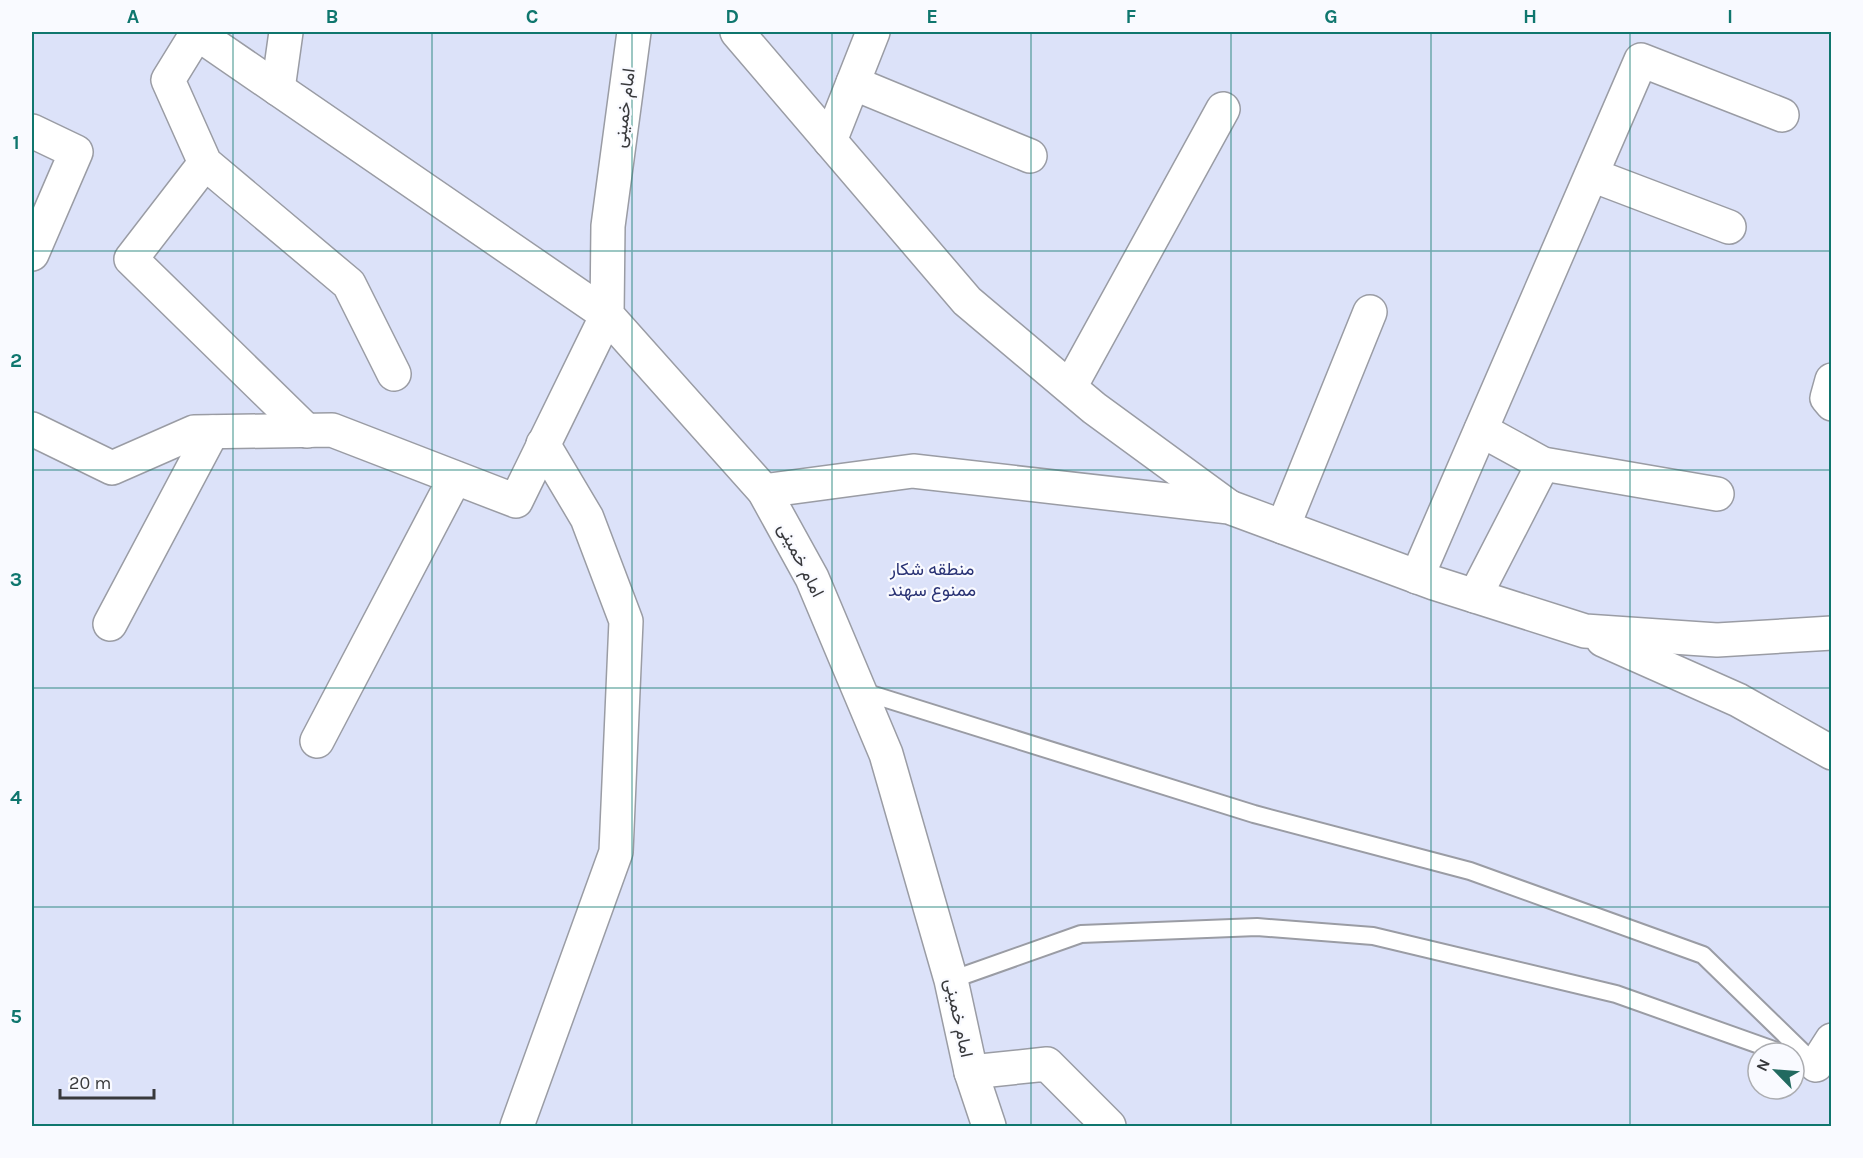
<svg xmlns="http://www.w3.org/2000/svg" width="1863" height="1158" font-family="Karla,Vazirmatn,sans-serif">
<rect width="100%" height="100%" fill="#f9faff"/>
<path fill="#dce2f9" fill-rule="evenodd" d="M32,32H1831V1126H32ZM1758,1053H1794V1089H1758Z"/>
<g fill="none" stroke-linecap="round" stroke-linejoin="round">
<defs>
<g id="lane">
<path d="M861,691L1254,814L1470,871L1703,955L1816,1065"/>
<path d="M951,980L1081,934L1257,927L1373,936L1616,994L1782,1053"/>
</g>
<g id="street">
<path d="M737,32L967,301L1094,408L1228,506"/>
<path d="M197,33L168,80L205,163L349,284L394,374"/>
<path d="M853,83L1030,156"/>
<path d="M278,89L286,32"/>
<path d="M32,131L76,152L32,254"/>
<path d="M830,141L873,32"/>
<path d="M205,163L131,259L307,431"/>
<path d="M1592,175L1729,227"/>
<path d="M1832,380L1827,398L1832,404"/>
<path d="M1070,387L1223,109"/>
<path d="M32,429L112,468L194,432L332,430L516,501L607,315L195,32"/>
<path d="M1481,430L1543,464L1717,494"/>
<path d="M764,491L913,471L1229,507L1434,583L1585,631L1717,640L1832,633"/>
<path d="M1283,527L1370,312"/>
<path d="M1417,577L1641,60L1782,115"/>
<path d="M1475,596L1543,464"/>
<path d="M110,624L212,432"/>
<path d="M1603,640L1738,700L1832,753"/>
<path d="M317,741L455,478"/>
<path d="M1816,1065L1832,1040"/>
<path d="M971,1072L1047,1064L1109,1126"/>
<path d="M517,1126L616,852L626,621L587,518L543,444"/>
</g>
<path id="secondary" d="M634,32L608,226L607,315L764,491L812,578L886,754L951,980L971,1072L989,1126"/>
</defs>
<use href="#lane" stroke="#9a9ca4" stroke-width="20"/>
<use href="#street" stroke="#9a9ca4" stroke-width="36"/>
<use href="#secondary" stroke="#9a9ca4" stroke-width="36"/>
<use href="#lane" stroke="#fff" stroke-width="16"/>
<use href="#street" stroke="#fff" stroke-width="33"/>
<use href="#secondary" stroke="#fff" stroke-width="33"/>
</g>
<path fill="none" stroke="#0f766e" stroke-width="1.5" stroke-opacity="0.55" d="M233,32V1126M432,32V1126M632,32V1126M832,32V1126M1031,32V1126M1231,32V1126M1431,32V1126M1630,32V1126M32,251H1832M32,470H1832M32,688H1832M32,907H1832"/>
<g text-anchor="middle" dominant-baseline="central" stroke-width="4.5" stroke-linejoin="round" paint-order="stroke">
<g font-size="18" fill="#38393c" stroke="#f9faff">
<text transform="translate(624 108) rotate(-83)">امام خمینی</text>
<text transform="translate(801 560) rotate(63)">امام خمینی</text>
<text transform="translate(959 1018) rotate(78)">امام خمینی</text>
</g>
<g font-size="18" fill="#2a3375" stroke="#f9faff">
<text x="932" y="569">منطقه شکار<tspan x="932" dy="21">ممنوع سهند</tspan></text>
</g>
</g>
<rect width="1863" height="1158" fill="none" stroke="#f9faff" stroke-width="66"/>
<g transform="translate(1776 1071) rotate(295)"><circle r="28" fill="#f9faff" stroke="#acadb1" stroke-width="1.5"/>
<path d="M0-4.5L10 22L0 15L-10 22Z" fill="#226a60"/>
<text y="-9" font-size="16" font-weight="bold" text-anchor="middle" fill="#38393c">N</text>
</g>
<path d="M60 1089v9h94v-9" fill="none" stroke="#38393c" stroke-width="3"/>
<text x="69" y="1089" font-size="18" fill="#38393c" stroke="#f9faff" stroke-width="4.5" paint-order="stroke">20 m</text>
<rect x="33" y="33" width="1797" height="1092" fill="none" stroke="#0f766e" stroke-width="2"/>
<g font-size="20" text-anchor="middle" font-weight="bold" fill="#0f766e">
<text x="133" y="23">A</text>
<text x="332" y="23">B</text>
<text x="532" y="23">C</text>
<text x="732" y="23">D</text>
<text x="932" y="23">E</text>
<text x="1131" y="23">F</text>
<text x="1331" y="23">G</text>
<text x="1530" y="23">H</text>
<text x="1730" y="23">I</text>
<text x="16" y="149">1</text>
<text x="16" y="367">2</text>
<text x="16" y="586">3</text>
<text x="16" y="804">4</text>
<text x="16" y="1023">5</text>
</g>
</svg>
